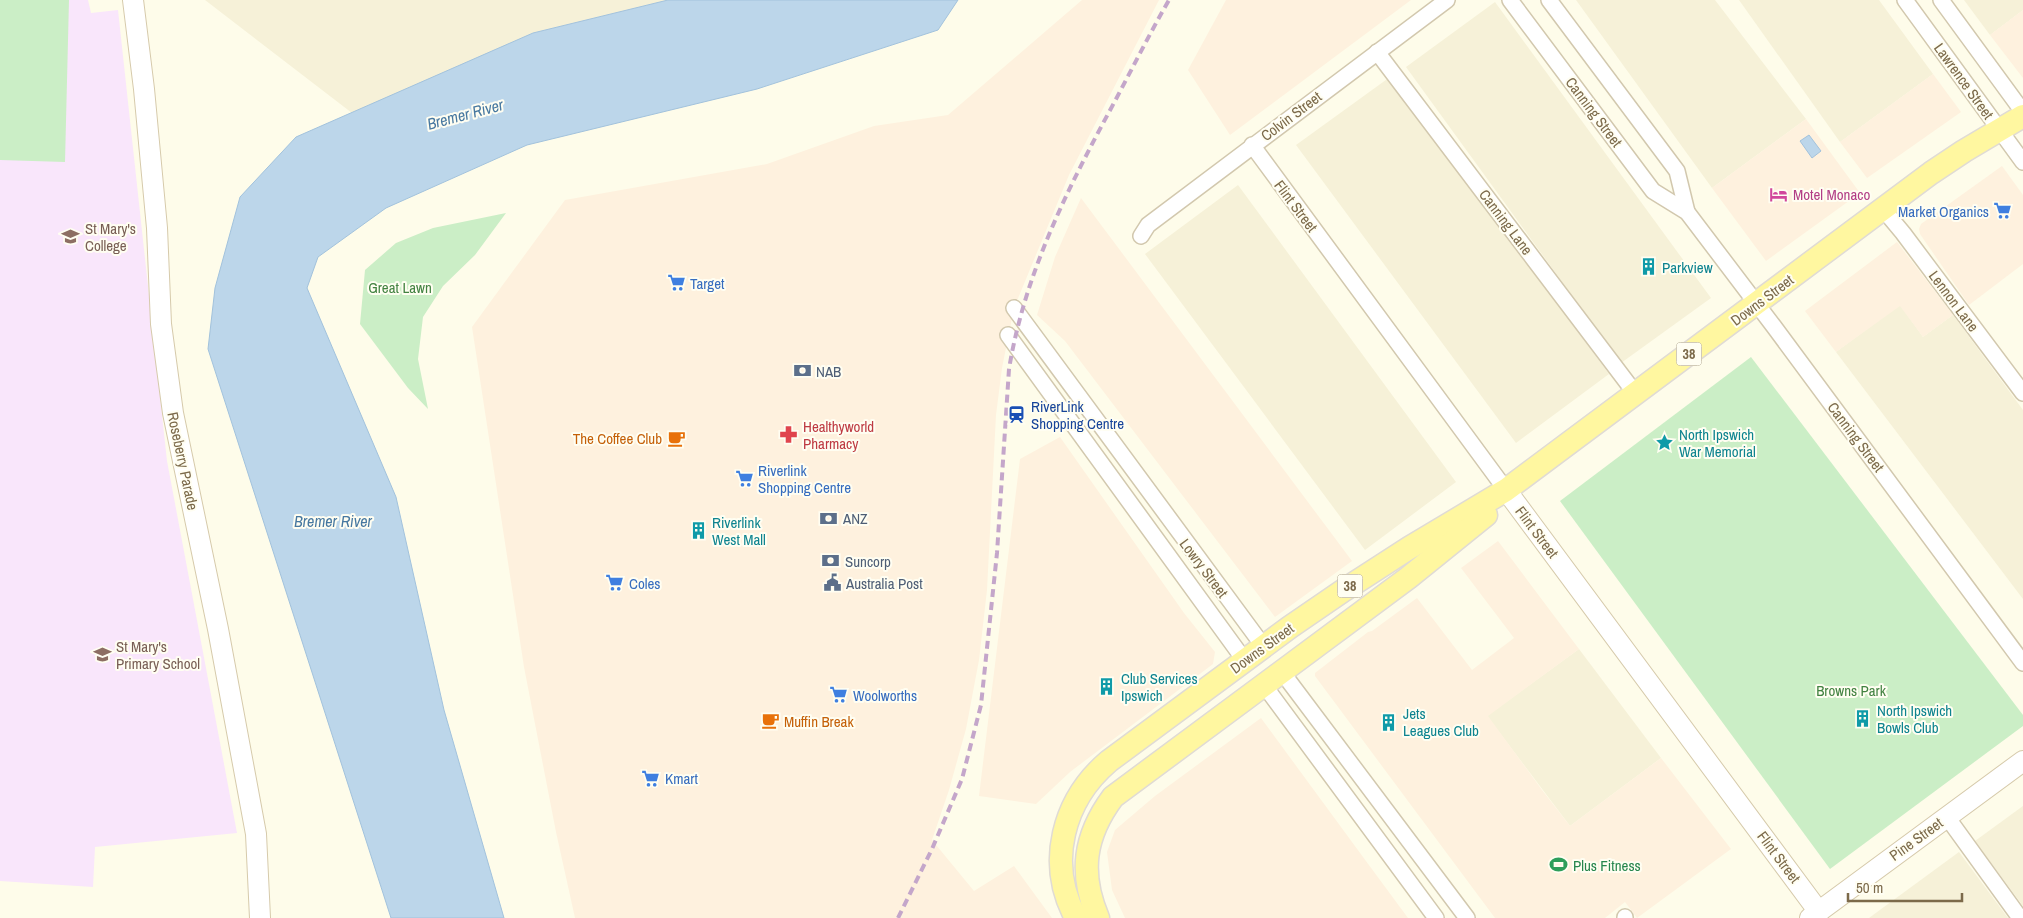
<svg xmlns="http://www.w3.org/2000/svg" width="2023" height="918" font-family="'Archivo Narrow',sans-serif">
<rect width="100%" height="100%" fill="#fefcea"/>
<g fill="#f6f1d8">
<path d="M205,0H668L533,33L352,113Z"/>
<path d="M1576,0H1715L1806,119L1712,188Z"/>
<path d="M1739,0H1879L1933,74L1840,142Z"/>
<path d="M1964,0H2023V10L1990,35Z"/>
<path d="M1495,2L1711,298L1621,363L1406,67Z"/>
<path d="M1390,77L1609,374L1516,443L1296,145Z"/>
<path d="M1238,185L1456,482L1365,550L1145,254Z"/>
<path d="M1900,305L1923,337L1953,315L2023,410V599L1836,352Z"/>
<path d="M1579,649L1661,758L1570,826L1487,716Z"/>
<path d="M2023,806V906L1975,841Z"/>
<path d="M1959,852L2008,918H1869Z"/>
</g>
<g fill="#fef1de">
<path d="M1082,0H1159L1069,175L1014,308L1002,368L996,415L987,590L979,660L966,729L949,790L932,840L974,891L1014,866L1052,918H575L556,832L524,667L472,327L565,200L767,164L874,126L948,115Z"/>
<path d="M1226,0H1411L1230,135L1188,70Z"/>
<path d="M2023,10V78L1990,35Z"/>
<path d="M1933,74L1961,112L1867,178L1840,142Z"/>
<path d="M1806,119L1860,193L1766,261L1712,188Z"/>
<path d="M2002,166L2023,195V264L1969,305L1920,234L1919,229L1921,224Z"/>
<path d="M1081,198L1352,561L1275,617L1065,341L1037,315L1055,257Z"/>
<path d="M1897,242L1953,315L1923,337L1900,306L1836,352L1805,311Z"/>
<path d="M1060,437L1184,613L1215,652L1213,664L1070,772L1036,804L979,796L1020,459Z"/>
<path d="M1498,541L1579,649L1488,716L1542,790L1570,826L1661,758L1731,849L1637,918L1625,902L1605,918H1495L1315,676V673L1368,632L1372,631L1417,598L1472,670L1514,638L1461,568Z"/>
<path d="M1261,718L1363,857L1408,918H1125L1112,890L1107,852L1115,830L1155,796Z"/>
</g>
<path fill="#f9e6fb" d="M0,0H88L91,13L118,10L167,461L237,833L95,847L93,887L0,881Z"/>
<g fill="#cbeec6">
<path d="M0,0H69L65,162L0,160Z"/>
<path d="M506,213L475,255L443,286L423,317L418,359L428,409L408,388L360,324L365,270L396,243L433,228Z"/>
<path d="M1751,357L2023,715V726L1830,869L1560,501Z"/>
</g>
<g fill="#bcd6ea" stroke="#a2c2dc">
<path d="M668,0H958L938,30L757,89L527,145L386,208L318,257L307,288L396,497L444,710L504,918H391L208,349L215,288L240,197L296,137L533,33Z"/>
<path d="M1809,135L1821,151L1812,158L1800,141Z"/>
</g>
<g fill="none" stroke-linecap="round" stroke-linejoin="round">
<defs>
<g id="street">
<path d="M1510,0L1653,191L1687,212L1775,328L2023,663"/>
<path d="M1549,0L1677,171L1687,212"/>
<path d="M1905,0L2023,162"/>
<path d="M1941,0L2023,112"/>
<path d="M1377,52L1635,393"/>
<path d="M1252,145L1506,490"/>
<path d="M1883,209L1903,233L2023,393"/>
<path d="M1141,236L1148,225L1447,0"/>
<path d="M1014,308L1264,647"/>
<path d="M1008,335L1245,661"/>
<path d="M1282,672L1467,918"/>
<path d="M1264,685L1436,918"/>
<path d="M1947,817L2020,918"/>
<path d="M1625,917V918"/>
</g>
<g id="secondary">
<path d="M133,0L144,89L157,228L161,324L173,413L218,629L256,834L260,918"/>
<path d="M1506,490L1819,912"/>
<path d="M1810,918L2023,761"/>
</g>
<g id="primary">
<path d="M1076,918C1046,863 1063,800 1109,761L1290,627L1344,590L1409,548L1506,490L1931,173L1964,151L2023,116"/>
<path d="M1098,918C1079,873 1084,836 1113,797L1408,578L1486,515"/>
</g>
</defs>
<use href="#street" stroke="#d2c8ae" stroke-width="18"/>
<use href="#secondary" stroke="#d6caab" stroke-width="22"/>
<use href="#primary" stroke="#e0dbd4" stroke-width="25"/>
<use href="#street" stroke="#fff" stroke-width="15"/>
<use href="#secondary" stroke="#fff" stroke-width="20"/>
<use href="#primary" stroke="#fff7a0" stroke-width="22"/>
<path stroke="#c4a6ca" stroke-width="4" stroke-dasharray="8 5" stroke-linecap="butt" d="M898,918L932,849L962,779L981,705L997,553L1009,369C1025,272 1069,186 1115,101C1133,67 1150,33 1169,0"/>
</g>
<defs>
<symbol id="hotel-bare" viewBox="-9 -9 18 18"><path d="M-6-4.5h1.5V1H6V5H4.5V3h-9V5H-6ZM-4 0a1.8 1.8 0 1 1 3.6 0ZM.5 0V-2.5h3Q6-2.5 6 0Z" fill="#d1479c" stroke="#fffef2" stroke-width="2.5" paint-order="stroke"/></symbol>
<symbol id="supermarket-bare" viewBox="-9 -9 18 18"><path d="M-6-5.5h2.5l.6 2H6L4.5 2H-2.5L-4.4-4H-6ZM-1.5 3.2a1.3 1.3 0 1 0 .1 0ZM3 3.2a1.3 1.3 0 1 0 .1 0Z" fill="#3f7fe0" stroke="#fffef2" stroke-width="2.5" paint-order="stroke"/></symbol>
<symbol id="school-bare" viewBox="-9 -9 18 18"><path d="M0-5L7-2L0 1L-7-2ZM-4 1L0 2.5L4 1V4Q0 6-4 4Z" fill="#8d6e63" stroke="#fffef2" stroke-width="2.5" paint-order="stroke"/></symbol>
<symbol id="building-bare" viewBox="-9 -9 18 18"><path d="M-4-6H4V6H1V3H-1V6H-4ZM-2.5-4.3h1.7v1.8h-1.7ZM.8-4.3h1.7v1.8H.8ZM-2.5-1h1.7V.8h-1.7ZM.8-1h1.7V.8H.8Z" fill="#0f9aa8" stroke="#fffef2" stroke-width="2.5" paint-order="stroke"/></symbol>
<symbol id="bank-bare" viewBox="-9 -9 18 18"><path d="M-6-4H6V4H-6ZM0-2.3a2.3 2.3 0 1 0 0 4.6a2.3 2.3 0 1 0 0-4.6Z" fill="#5c6f8a" stroke="#fffef2" stroke-width="2.5" paint-order="stroke"/></symbol>
<symbol id="station-bare" viewBox="-9 -9 18 18"><path d="M-3-6H3Q5-6 5-4V2Q5 4 3 4L4.5 6H3L1.5 4h-3L-3 6H-4.5L-3 4Q-5 4-5 2V-4Q-5-6-3-6ZM-3.5-4v3h7v-3ZM-3.5 1v1.5H-2V1ZM2 1v1.5H3.5V1Z" fill="#1a4fb4" stroke="#fffef2" stroke-width="2.5" paint-order="stroke"/></symbol>
<symbol id="pharmacy-bare" viewBox="-9 -9 18 18"><path d="M-2-6h4v4h4v4h-4v4h-4v-4h-4v-4h4Z" fill="#e0444e" stroke="#fffef2" stroke-width="2.5" paint-order="stroke"/></symbol>
<symbol id="cafe-bare" viewBox="-9 -9 18 18"><path d="M-5.5-4.5H6V0H3Q3 3.5 0 3.5H-2.5Q-5.5 3.5-5.5 0ZM3-3.2v2h1.7v-2ZM-6 4.5H4V6H-6Z" fill="#e8710a" stroke="#fffef2" stroke-width="2.5" paint-order="stroke"/></symbol>
<symbol id="sight-bare" viewBox="-9 -9 18 18"><path d="M0-6L1.8-2.2L6-1.7L2.9 1.2L3.7 5.4L0 3.3L-3.7 5.4L-2.9 1.2L-6-1.7L-1.8-2.2Z" fill="#0f9aa8" stroke="#fffef2" stroke-width="2.5" paint-order="stroke"/></symbol>
<symbol id="civic-bare" viewBox="-9 -9 18 18"><path d="M-.6-6.5H3V-4.5H.6V-3L4-1V1h2V6H-6V1h2V-1L-.6-3ZM-1.2 2.5V6h2.4V2.5Z" fill="#5c6f8a" stroke="#fffef2" stroke-width="2.5" paint-order="stroke"/></symbol>
<symbol id="stadium-bare" viewBox="-9 -9 18 18"><path d="M0-5a6.5 5 0 1 0 0 10a6.5 5 0 1 0 0-10ZM-3.5-1.8h7v3.6h-7Z" fill="#2e9e5b" stroke="#fffef2" stroke-width="2.5" paint-order="stroke"/></symbol>
</defs>
<g fill-rule="evenodd">
<use href="#hotel-bare" x="1766" y="182" width="25" height="25"/>
<use href="#supermarket-bare" x="1990" y="198" width="25" height="25"/>
<use href="#school-bare" x="58" y="224" width="25" height="25"/>
<use href="#building-bare" x="1636" y="254" width="25" height="25"/>
<use href="#supermarket-bare" x="664" y="270" width="25" height="25"/>
<use href="#bank-bare" x="790" y="358" width="25" height="25"/>
<use href="#station-bare" x="1004" y="402" width="25" height="25"/>
<use href="#pharmacy-bare" x="776" y="422" width="25" height="25"/>
<use href="#cafe-bare" x="664" y="426" width="25" height="25"/>
<use href="#sight-bare" x="1652" y="430" width="25" height="25"/>
<use href="#supermarket-bare" x="732" y="466" width="25" height="25"/>
<use href="#bank-bare" x="816" y="506" width="25" height="25"/>
<use href="#building-bare" x="686" y="518" width="25" height="25"/>
<use href="#bank-bare" x="818" y="548" width="25" height="25"/>
<use href="#supermarket-bare" x="602" y="570" width="25" height="25"/>
<use href="#civic-bare" x="820" y="570" width="25" height="25"/>
<use href="#school-bare" x="90" y="642" width="25" height="25"/>
<use href="#building-bare" x="1094" y="674" width="25" height="25"/>
<use href="#supermarket-bare" x="826" y="682" width="25" height="25"/>
<use href="#building-bare" x="1850" y="706" width="25" height="25"/>
<use href="#cafe-bare" x="758" y="708" width="25" height="25"/>
<use href="#building-bare" x="1376" y="710" width="25" height="25"/>
<use href="#supermarket-bare" x="638" y="766" width="25" height="25"/>
<use href="#stadium-bare" x="1546" y="852" width="25" height="25"/>
</g>
<g text-anchor="middle" dominant-baseline="central" stroke-width="4" stroke-linejoin="round" paint-order="stroke">
<g fill="#fffef2" stroke="#a3967c" stroke-width="1">
<rect x="1676.5" y="342.5" width="25" height="23" rx="4"/>
<rect x="1337.5" y="574.5" width="25" height="23" rx="4"/>
</g>
<g font-size="14" font-weight="bold" fill="#7c6a4a">
<text x="1689" y="354">38</text>
<text x="1350" y="586">38</text>
</g>
<g font-size="15" fill="#7c6a4a" stroke="#fffef2">
<text transform="translate(1964 81) rotate(54)">Lawrence Street</text>
<text transform="translate(1594 112) rotate(53)">Canning Street</text>
<text transform="translate(1291 116) rotate(-37)">Colvin Street</text>
<text transform="translate(1296 206) rotate(53)">Flint Street</text>
<text transform="translate(1506 222) rotate(53)">Canning Lane</text>
<text transform="translate(1762 300) rotate(-37)">Downs Street</text>
<text transform="translate(1954 301) rotate(53)">Lennon Lane</text>
<text transform="translate(1856 437) rotate(53)">Canning Street</text>
<text transform="translate(183 461) rotate(78)">Roseberry Parade</text>
<text transform="translate(1537 532) rotate(53)">Flint Street</text>
<text transform="translate(1204 568) rotate(53)">Lowry Street</text>
<text transform="translate(1262 648) rotate(-36)">Downs Street</text>
<text transform="translate(1916 839) rotate(-36)">Pine Street</text>
<text transform="translate(1779 857) rotate(53)">Flint Street</text>
</g>
<g font-size="15" fill="#b23c85" stroke="#fffef2" text-anchor="start">
<text x="1793" y="194">Motel Monaco</text>
</g>
<g font-size="15" fill="#366cbe" stroke="#fffef2" text-anchor="start">
<text x="1989" y="211" text-anchor="end">Market Organics</text>
<text x="690" y="283">Target</text>
<text x="758" y="470">Riverlink<tspan x="758" dy="17">Shopping Centre</tspan></text>
<text x="629" y="583">Coles</text>
<text x="853" y="695">Woolworths</text>
<text x="665" y="778">Kmart</text>
</g>
<g font-size="15" fill="#785e54" stroke="#fffef2" text-anchor="start">
<text x="85" y="228">St Mary's<tspan x="85" dy="17">College</tspan></text>
<text x="116" y="646">St Mary's<tspan x="116" dy="17">Primary School</tspan></text>
</g>
<g font-size="15" fill="#0d838f" stroke="#fffef2" text-anchor="start">
<text x="1662" y="267">Parkview</text>
<text x="1679" y="434">North Ipswich<tspan x="1679" dy="17">War Memorial</tspan></text>
<text x="712" y="522">Riverlink<tspan x="712" dy="17">West Mall</tspan></text>
<text x="1121" y="678">Club Services<tspan x="1121" dy="17">Ipswich</tspan></text>
<text x="1877" y="710">North Ipswich<tspan x="1877" dy="17">Bowls Club</tspan></text>
<text x="1403" y="713">Jets<tspan x="1403" dy="17">Leagues Club</tspan></text>
</g>
<g font-size="15" fill="#428241" stroke="#fffef2">
<text x="400" y="287">Great Lawn</text>
<text x="1851" y="690">Browns Park</text>
</g>
<g font-size="15" fill="#4e5e75" stroke="#fffef2" text-anchor="start">
<text x="816" y="371">NAB</text>
<text x="843" y="518">ANZ</text>
<text x="845" y="561">Suncorp</text>
<text x="846" y="583">Australia Post</text>
</g>
<g font-size="15" fill="#164399" stroke="#fffef2" text-anchor="start">
<text x="1031" y="406">RiverLink<tspan x="1031" dy="17">Shopping Centre</tspan></text>
</g>
<g font-size="15" fill="#be3a42" stroke="#fffef2" text-anchor="start">
<text x="803" y="426">Healthyworld<tspan x="803" dy="17">Pharmacy</tspan></text>
</g>
<g font-size="15" fill="#c56008" stroke="#fffef2" text-anchor="end">
<text x="662" y="438">The Coffee Club</text>
<text x="784" y="721" text-anchor="start">Muffin Break</text>
</g>
<g font-size="15" fill="#27864d" stroke="#fffef2" text-anchor="start">
<text x="1573" y="865">Plus Fitness</text>
</g>
<g font-size="16" font-style="italic" fill="#4778a0" stroke="#fffef2">
<text transform="translate(465 114) rotate(-15)">Bremer River</text>
<text x="333" y="521">Bremer River</text>
</g>
</g>
<path d="M1848 893v8h114v-8" fill="none" stroke="#7c6a4a" stroke-width="2.5"/>
<text x="1856" y="893" font-size="15" fill="#7c6a4a" stroke="#fffef2" stroke-width="4" paint-order="stroke">50 m</text>
</svg>
